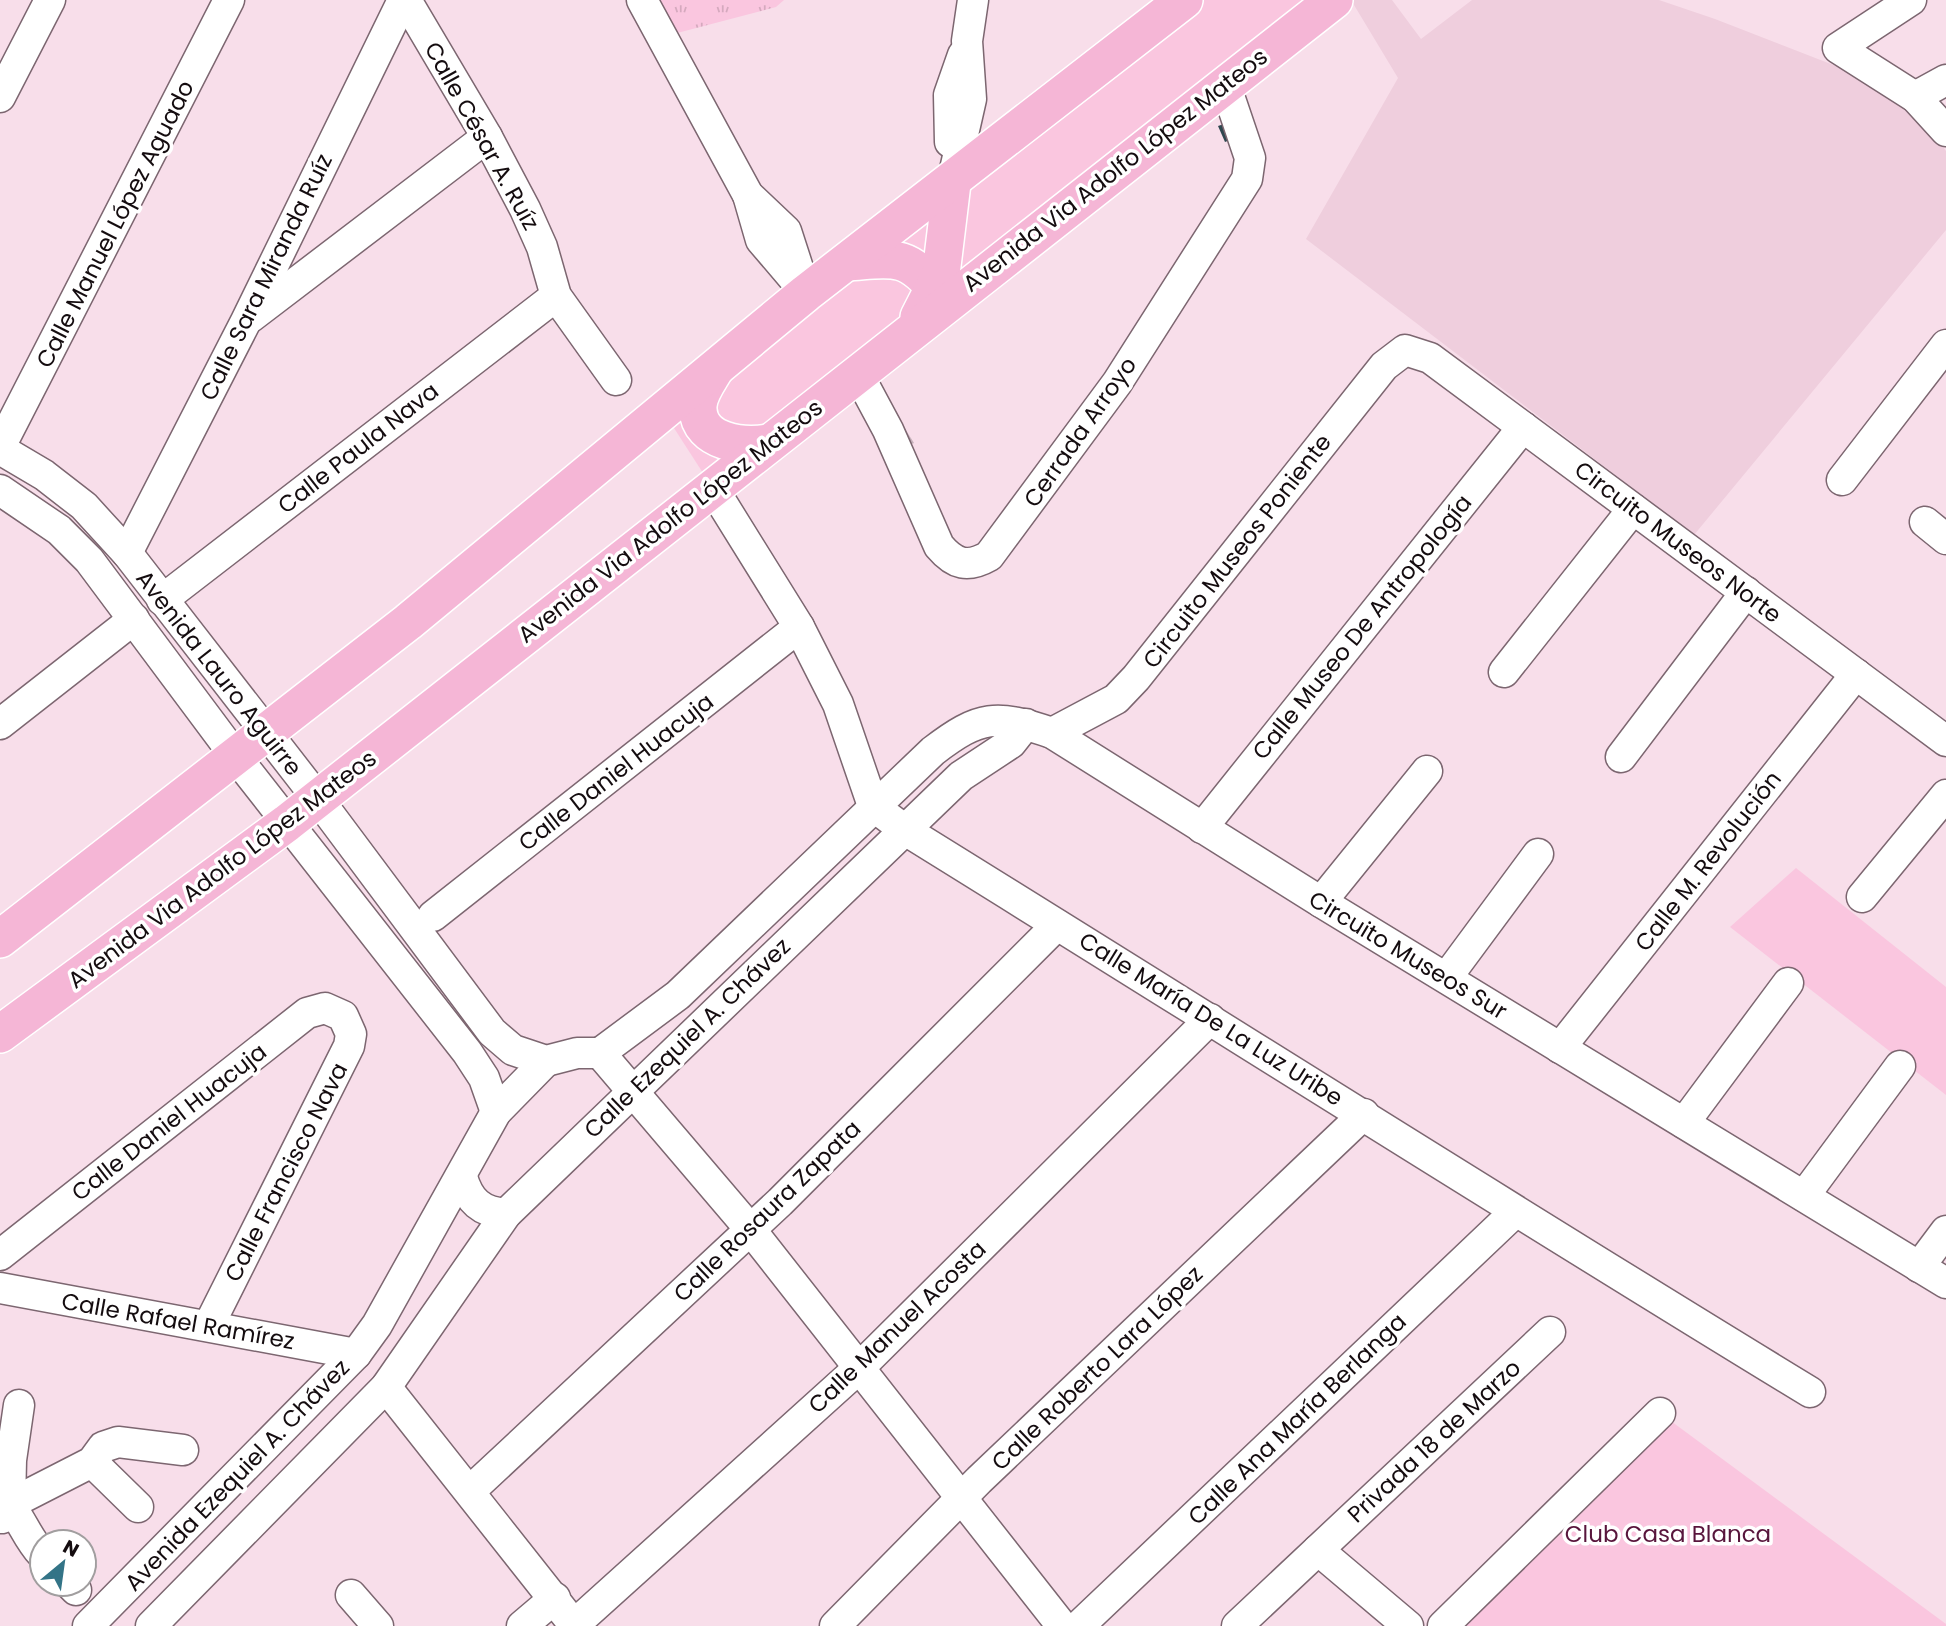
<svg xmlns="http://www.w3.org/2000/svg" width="1946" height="1626" font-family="Poppins,sans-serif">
<defs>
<pattern id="grass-tufts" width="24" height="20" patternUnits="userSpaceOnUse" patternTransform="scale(1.75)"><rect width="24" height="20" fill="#fac6df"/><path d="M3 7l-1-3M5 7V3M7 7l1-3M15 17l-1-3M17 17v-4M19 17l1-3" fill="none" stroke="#d5a9be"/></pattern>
</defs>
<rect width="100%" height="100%" fill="#f8deea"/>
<path fill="#efcedd" d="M1351,0H1392L1421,39L1472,0H1659L1715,19L1872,80L1913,105L1946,151V230L1694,535L1306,239L1398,78Z"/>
<path fill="url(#grass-tufts)" d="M642,0H784L776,7L662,37Z"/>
<g fill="#fac6df">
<path d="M1184,0H1334L712,487L663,411Z"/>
<path d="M1796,868L1946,987V1095L1730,927Z"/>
<path d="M1660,1413L1946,1624V1626H1443Z"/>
</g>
<path fill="#0003" d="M902,424L914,443L901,449L891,430Z"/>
<path fill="#2f474f" d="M1233,121L1240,136L1225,142L1218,126Z"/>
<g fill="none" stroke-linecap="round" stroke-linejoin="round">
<defs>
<g id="minor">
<path d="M406,0L487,137L525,209L542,247L556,296L616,380"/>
<path d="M642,0L748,195L786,231L806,293"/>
<path d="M1911,0L1838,48L1915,97L1946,131"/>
<path d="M0,97L50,0"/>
<path d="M1915,97L1946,80"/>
<path d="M950,142L949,95L963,55"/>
<path d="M952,183L971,99L967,41L973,0"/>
<path d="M748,195L761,240L796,281"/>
<path d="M251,317L487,137"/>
<path d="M858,374L888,430L939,546C955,565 968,568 989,556L1117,383L1247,179L1250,158L1225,84"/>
<path d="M0,447L229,0"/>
<path d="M0,449L44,475L84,506L127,553L318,799L492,1032L513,1050L546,1061L577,1053H600"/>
<path d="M1842,480L1946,345"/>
<path d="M712,487L799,627L838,704L873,806L905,830C1207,1017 1506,1207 1810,1392"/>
<path d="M0,490L59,530L89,560L236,757L467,1052L484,1078L496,1112"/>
<path d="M1925,522L1946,539"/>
<path d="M127,553L246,321L403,0"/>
<path d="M162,600L556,296"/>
<path d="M1504,672L1633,509"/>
<path d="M0,724L134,619"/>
<path d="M1052,733L1116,699L1136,678L1384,366L1405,350L1430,358L1946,741"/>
<path d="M1621,757L1746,592"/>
<path d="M1202,828L1523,427"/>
<path d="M1862,897L1946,795"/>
<path d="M1321,902L1427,771"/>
<path d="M433,916L799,627"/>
<path d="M1447,977L1538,854"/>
<path d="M1560,1048L1856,674"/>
<path d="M600,1053L678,995L933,751C980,715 996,714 1052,733L1321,902L1946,1283"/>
<path d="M600,1053L750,1229L1062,1626"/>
<path d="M1684,1123L1788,983"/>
<path d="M462,1177C469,1201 481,1212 506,1214"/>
<path d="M1804,1196L1900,1066"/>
<path d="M0,1255L307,1013L325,1008L343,1016L351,1034L349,1046L209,1325"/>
<path d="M1919,1267L1946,1231"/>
<path d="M0,1288L356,1354"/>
<path d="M386,1387L575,1626"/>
<path d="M92,1462L138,1507"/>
<path d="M470,1491L780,1202L1057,925"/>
<path d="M0,1495C19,1511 25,1536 42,1554"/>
<path d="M10,1504L92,1462L103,1447L118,1442L183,1450"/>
<path d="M2,1518L10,1504L11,1460L19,1405"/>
<path d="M1318,1550L1408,1626"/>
<path d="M70,1584L76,1590"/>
<path d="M351,1595L378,1626"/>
<path d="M574,1625L859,1368L1210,1019"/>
<path d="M88,1626L356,1354L377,1325L496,1112L546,1061"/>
<path d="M151,1626L386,1387L506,1214L961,776L1011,743L1026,724"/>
<path d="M522,1626L555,1598"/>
<path d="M835,1626L979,1480L1364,1114"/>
<path d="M1079,1626L1515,1212"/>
<path d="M1237,1626L1550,1332"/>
<path d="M1443,1626L1660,1413"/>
</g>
<g id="major">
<path d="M847,262C891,259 905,252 936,289"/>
<path d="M919,317L941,274L952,183"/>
<path d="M715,369C708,381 697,395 698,409C699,443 744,447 768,443"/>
<path d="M0,939L408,622L806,293L1184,0"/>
<path d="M0,1034L287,823L1334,0"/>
</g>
</defs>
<use href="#minor" stroke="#7c6670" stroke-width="33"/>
<use href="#major" stroke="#fff" stroke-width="40"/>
<use href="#minor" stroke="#fff" stroke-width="30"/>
<use href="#major" stroke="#f5b6d6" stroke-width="37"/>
</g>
<g text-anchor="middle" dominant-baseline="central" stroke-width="7" stroke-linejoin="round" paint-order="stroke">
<g font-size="23" fill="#140c0f" stroke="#fff">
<text transform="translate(482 136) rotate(61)">Calle César A. Ruíz</text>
<text transform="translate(1115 170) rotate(-38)">Avenida Via Adolfo López Mateos</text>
<text transform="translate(115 224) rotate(-63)">Calle Manuel López Aguado</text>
<text transform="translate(266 277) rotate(-64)">Calle Sara Miranda Ruíz</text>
<text transform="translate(1080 432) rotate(-55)">Cerrada Arroyo</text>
<text transform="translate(358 448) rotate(-38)">Calle Paula Nava</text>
<text transform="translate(670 521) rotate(-38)">Avenida Via Adolfo López Mateos</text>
<text transform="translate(1678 542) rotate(37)">Circuito Museos Norte</text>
<text transform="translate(1237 551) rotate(-52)">Circuito Museos Poniente</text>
<text transform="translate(1362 627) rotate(-51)">Calle Museo De Antropología</text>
<text transform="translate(219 673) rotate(52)">Avenida Lauro Aguirre</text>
<text transform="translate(616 772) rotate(-38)">Calle Daniel Huacuja</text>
<text transform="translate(1708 861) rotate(-52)">Calle M. Revolución</text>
<text transform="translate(222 869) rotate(-37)">Avenida Via Adolfo López Mateos</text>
<text transform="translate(1408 955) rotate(31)">Circuito Museos Sur</text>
<text transform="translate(1211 1019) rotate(32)">Calle María De La Luz Uribe</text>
<text transform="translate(687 1038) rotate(-44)">Calle Ezequiel A. Chávez</text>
<text transform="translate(169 1122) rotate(-38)">Calle Daniel Huacuja</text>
<text transform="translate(286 1172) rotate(-63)">Calle Francisco Nava</text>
<text transform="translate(767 1211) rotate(-44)">Calle Rosaura Zapata</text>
<text transform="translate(178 1321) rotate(10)">Calle Rafael Ramírez</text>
<text transform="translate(897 1327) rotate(-44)">Calle Manuel Acosta</text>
<text transform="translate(1097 1368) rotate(-44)">Calle Roberto Lara López</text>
<text transform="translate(1297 1419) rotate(-44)">Calle Ana María Berlanga</text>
<text transform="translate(1434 1441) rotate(-43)">Privada 18 de Marzo</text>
<text transform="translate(237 1475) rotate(-46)">Avenida Ezequiel A. Chávez</text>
</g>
<g font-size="23" fill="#58153c" stroke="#fff">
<text x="1668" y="1534">Club Casa Blanca</text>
</g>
</g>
<g transform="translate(63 1563) rotate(29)"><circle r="33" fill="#ffffff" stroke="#a19e9f" stroke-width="2"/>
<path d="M0-5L12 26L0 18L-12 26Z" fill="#337487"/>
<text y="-10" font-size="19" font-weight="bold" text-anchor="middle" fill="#140c0f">N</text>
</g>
</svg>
